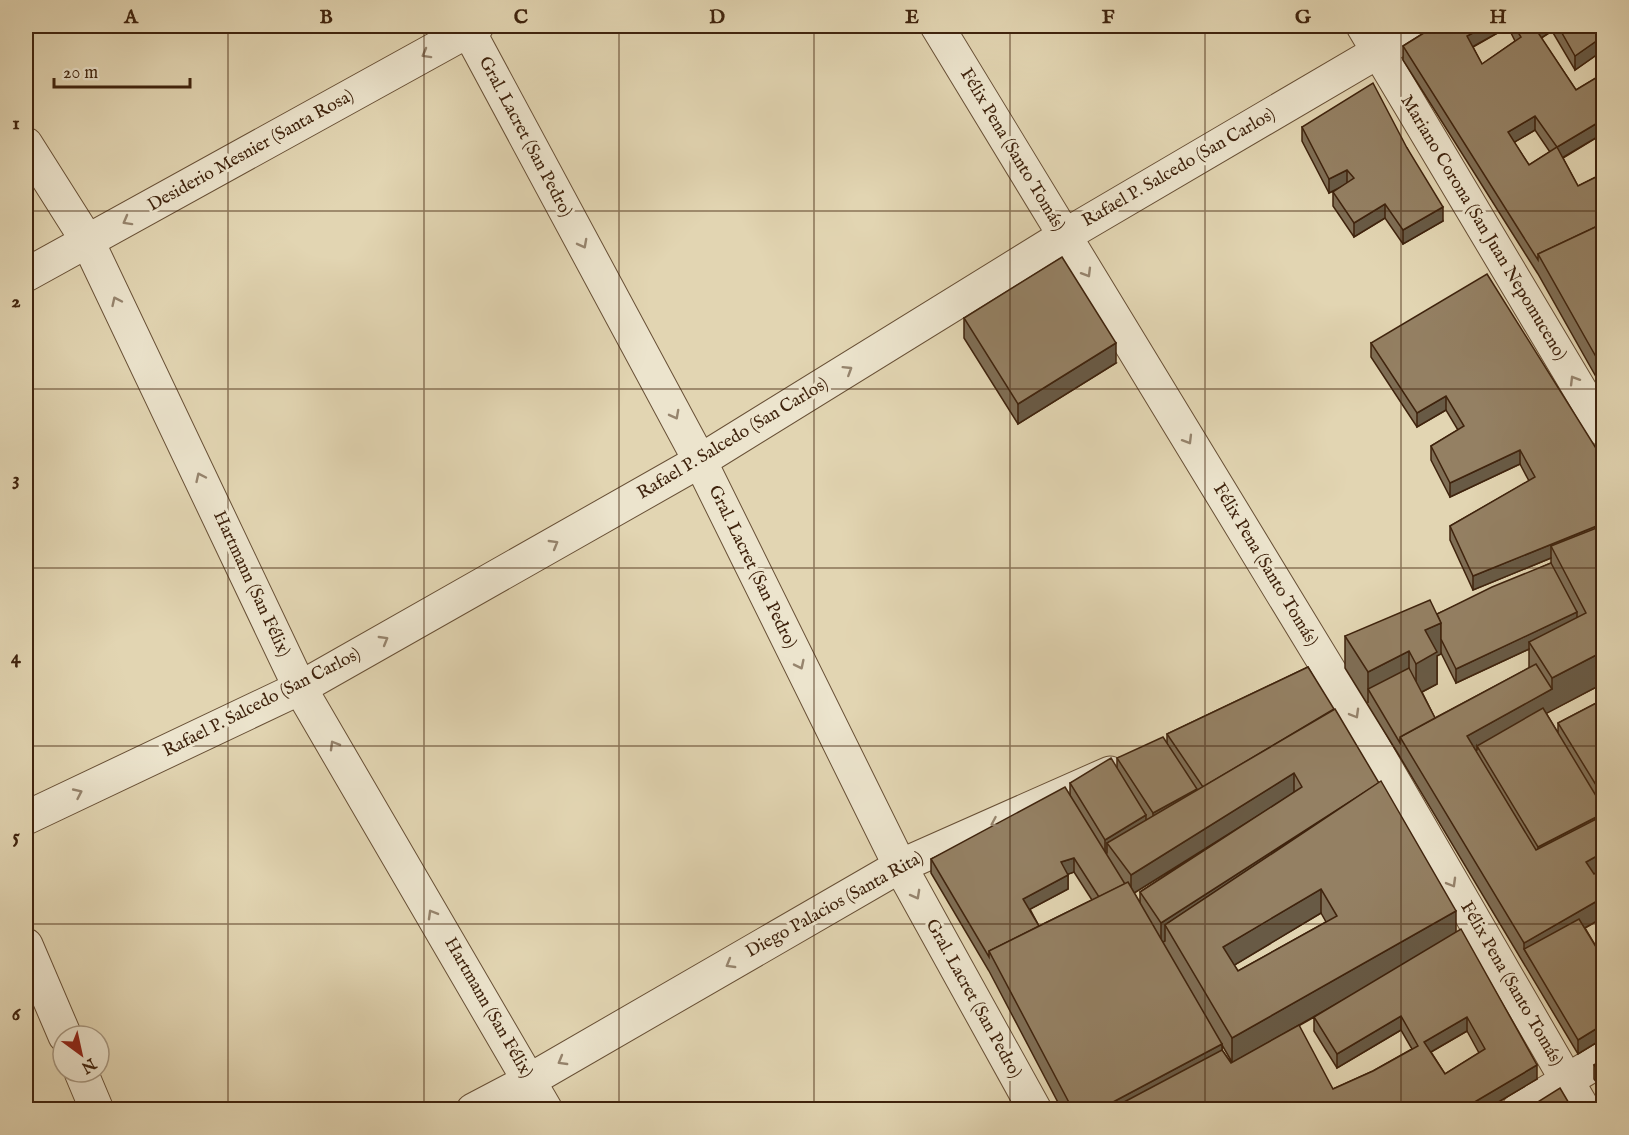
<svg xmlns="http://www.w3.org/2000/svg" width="1629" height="1135" font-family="'IM FELL English',serif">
<rect width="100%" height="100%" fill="#e2d5b2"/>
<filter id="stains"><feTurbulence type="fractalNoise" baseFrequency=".00333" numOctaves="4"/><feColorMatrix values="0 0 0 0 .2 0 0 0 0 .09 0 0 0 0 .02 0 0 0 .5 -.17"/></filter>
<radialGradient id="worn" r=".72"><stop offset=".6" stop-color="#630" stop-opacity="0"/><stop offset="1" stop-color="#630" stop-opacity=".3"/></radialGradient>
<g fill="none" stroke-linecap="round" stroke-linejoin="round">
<defs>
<g id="minor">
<path d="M466,26L700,461L900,866L1035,1110"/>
<path d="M26,144L88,242L300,688L546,1110"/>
<path d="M26,275L477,26"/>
<path d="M26,818L300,688L700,461L1064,236L1422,26"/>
<path d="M26,945L65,1036"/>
<path d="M81,1072L97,1110"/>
<path d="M473,1110L530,1080L900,866L1110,773"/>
<path d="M1518,1110L1604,1058"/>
</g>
<g id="tertiary">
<path d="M937,26L1332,675L1584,1110"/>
<path d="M1363,26L1604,430"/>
</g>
</defs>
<use href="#minor" stroke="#685036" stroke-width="35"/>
<use href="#tertiary" stroke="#685036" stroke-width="35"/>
<use href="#minor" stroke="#ece4cd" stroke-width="33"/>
<use href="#tertiary" stroke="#ece4cd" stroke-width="33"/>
</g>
<g fill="#7f6e55" stroke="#3f230d" stroke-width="1.5" fill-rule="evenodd">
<path d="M1435,26H1595L1602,51L1575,70L1552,31L1541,38L1576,90L1604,73V133L1563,158L1578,186L1604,173V391L1538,274L1403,60V46ZM1508,27L1515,41L1482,64L1473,47ZM1535,130L1550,152L1529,165L1514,142Z"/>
<path d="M1302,127L1407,148L1443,221L1403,244L1385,218L1354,237L1333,206V192L1337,189L1329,193L1302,141Z"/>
<path d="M964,318L1116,363L1018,424L964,338Z"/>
<path d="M1371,343L1604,461V683L1546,713L1558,733V723L1604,699V917L1585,928L1604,960V1038L1578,1054L1400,757L1345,668V636L1437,614L1551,563V558L1473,590L1450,540V526L1529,481L1520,464L1450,497L1431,460V446L1458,430L1446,410L1417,427L1371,357ZM1529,649V668L1435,718L1422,692L1437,684V656L1441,653L1456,683Z"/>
<path d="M1308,667L1537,1079L1485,1110H1062L989,971L931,873V859L1070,795V783L1117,768V758L1167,743V734ZM1243,825L1140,892V903L1134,893ZM1074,872L1092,900L1039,926L1030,909L1068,889V874ZM1321,913L1326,922L1238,971L1234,965ZM1316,1016L1314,1017V1031L1337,1068L1401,1030L1412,1049L1373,1071L1333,1089L1286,1033ZM1467,1031L1479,1053L1445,1074L1431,1052ZM1222,1045L1232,1062L1231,1063L1222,1050Z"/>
<path d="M1604,1059V1092L1594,1079V1065Z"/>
</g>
<g fill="#685a45" stroke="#3f230d" stroke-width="1.5">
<path d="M1486,26H1508V27L1467,50V36Z"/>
<path d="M1539,26H1552V31L1535,42V28Z"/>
<path d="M1602,37V51L1575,70V56Z"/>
<path d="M1535,116V130L1508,146V132Z"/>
<path d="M1604,119V133L1557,161V147Z"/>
<path d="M1347,170V184L1329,193V179Z"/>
<path d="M1385,204V218L1354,237V223Z"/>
<path d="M1443,207V221L1403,244V230Z"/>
<path d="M1116,343V363L1018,424V404Z"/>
<path d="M1446,396V410L1417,427V413Z"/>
<path d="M1520,450V464L1450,497V483Z"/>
<path d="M1604,523V537L1551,546V558L1473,590V576Z"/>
<path d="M1577,612V626L1529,642V649L1456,683V669Z"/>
<path d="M1441,623V654L1437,656V684L1416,695V664L1425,630Z"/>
<path d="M1409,651V682L1368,689V703V672Z"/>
<path d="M1604,651V683L1479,749L1477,746V750L1467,756V736L1552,689V678Z"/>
<path d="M1294,773V793L1131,895V875Z"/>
<path d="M1379,783L1165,925V941L1161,943V923Z"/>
<path d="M1197,789L1153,828V813Z"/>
<path d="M1604,813V827L1538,861V847Z"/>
<path d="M1146,815V829L1107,843V853L1105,854V840Z"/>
<path d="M1604,852V872L1586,882V862Z"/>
<path d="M1074,858V872L1061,877V862Z"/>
<path d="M1068,875V889L1023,913V899Z"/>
<path d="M1321,889V913L1223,972V947Z"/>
<path d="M1604,897V917L1530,959L1524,949V943Z"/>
<path d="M1456,911V936L1232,1063V1038Z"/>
<path d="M1401,1016V1030L1337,1068V1054Z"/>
<path d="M1467,1017V1031L1424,1056V1042Z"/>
<path d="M1604,1024V1038L1578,1054V1040Z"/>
<path d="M1222,1044V1064L1136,1110H1098Z"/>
<path d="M1537,1065V1079L1485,1110H1461Z"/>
</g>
<g fill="#948063" stroke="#3f230d" stroke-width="1.5" fill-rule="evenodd">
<path d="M1435,26H1486L1467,36L1482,64L1521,37L1514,26H1539L1535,28L1576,90L1604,73V119L1557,147L1578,186L1604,173V223L1538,254V260L1403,46ZM1535,116L1557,147L1529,165L1508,132Z"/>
<path d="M1558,26H1595L1602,37L1575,56Z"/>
<path d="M1373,83L1407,148L1443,207L1403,230L1385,204L1354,223L1333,192L1354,178L1347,170L1329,179L1302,127Z"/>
<path d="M1604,223V371L1538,254Z"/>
<path d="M1062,257L1116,343L1018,404L964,318Z"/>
<path d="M1487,274L1604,461V523L1473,576L1450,526L1535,477L1520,450L1450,483L1431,446L1464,426L1446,396L1417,413L1371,343Z"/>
<path d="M1604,525V651L1552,678L1529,642L1586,613L1551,546Z"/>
<path d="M1551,563L1577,612L1456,669L1441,639V623L1437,614L1492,587Z"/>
<path d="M1430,600L1441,623L1425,630L1437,652L1416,664L1409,651L1368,672L1345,636Z"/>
<path d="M1536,664L1552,689L1467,736L1536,850L1604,815V852L1586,862L1594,874L1604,868V897L1524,943L1400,737Z"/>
<path d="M1308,667L1334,709L1203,787L1167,734Z"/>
<path d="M1409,668L1435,718L1400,737V743L1368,689Z"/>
<path d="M1604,699V798L1558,723Z"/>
<path d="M1543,708L1604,809V813L1538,847L1477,746Z"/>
<path d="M1335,709L1379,783L1161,923L1140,892L1302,787L1294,773L1131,875L1107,843Z"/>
<path d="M1163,737L1197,789L1153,813L1117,758Z"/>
<path d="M1111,758L1146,815L1105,840L1070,783Z"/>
<path d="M1381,781L1456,911L1232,1038L1165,925ZM1321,889L1337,916L1238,971L1223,947Z"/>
<path d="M1065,787L1125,884L1099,897L1074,858L1061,862L1068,875L1023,899L1039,926L989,951V957L931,859Z"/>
<path d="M1128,882L1222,1044L1098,1110H1073L989,951Z"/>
<path d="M1579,919L1604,960V1024L1578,1040L1524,949Z"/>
<path d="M1461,929L1537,1065L1461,1110H1109L1222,1050L1231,1063L1299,1025L1333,1089L1373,1071L1418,1046L1401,1016L1337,1054L1314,1017ZM1467,1017L1485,1049L1445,1074L1424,1042Z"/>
<path d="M1604,1059V1078L1594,1065Z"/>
<path d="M1560,1088L1573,1110H1525Z"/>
</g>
<defs><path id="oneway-chevron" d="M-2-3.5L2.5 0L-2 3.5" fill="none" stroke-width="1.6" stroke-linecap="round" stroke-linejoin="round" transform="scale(1.5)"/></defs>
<g stroke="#96846d">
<use href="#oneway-chevron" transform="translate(426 54) rotate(151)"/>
<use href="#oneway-chevron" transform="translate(127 221) rotate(151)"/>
<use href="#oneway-chevron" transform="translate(583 244) rotate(62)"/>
<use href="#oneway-chevron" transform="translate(1087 273) rotate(59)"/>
<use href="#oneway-chevron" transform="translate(116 301) rotate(-115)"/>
<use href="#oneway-chevron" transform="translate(848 370) rotate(-32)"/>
<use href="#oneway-chevron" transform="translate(1574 380) rotate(-121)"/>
<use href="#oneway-chevron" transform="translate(675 415) rotate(62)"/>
<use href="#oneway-chevron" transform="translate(1188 440) rotate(59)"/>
<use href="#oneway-chevron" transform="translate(200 477) rotate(-115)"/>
<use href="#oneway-chevron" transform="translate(554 544) rotate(-30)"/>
<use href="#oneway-chevron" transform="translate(384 640) rotate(-30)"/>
<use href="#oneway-chevron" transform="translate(800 665) rotate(64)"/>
<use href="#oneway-chevron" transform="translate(1355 714) rotate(60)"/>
<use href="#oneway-chevron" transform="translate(334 745) rotate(-120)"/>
<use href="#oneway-chevron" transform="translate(78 793) rotate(-25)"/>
<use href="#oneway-chevron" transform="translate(995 823) rotate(156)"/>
<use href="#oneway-chevron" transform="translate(1452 883) rotate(60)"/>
<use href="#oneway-chevron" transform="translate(916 895) rotate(61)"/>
<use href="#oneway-chevron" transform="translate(432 914) rotate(-120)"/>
<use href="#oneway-chevron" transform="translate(730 964) rotate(150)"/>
<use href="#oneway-chevron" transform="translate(562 1061) rotate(150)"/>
</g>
<path fill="none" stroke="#3f230d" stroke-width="1.5" stroke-opacity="0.55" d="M228,26V1110M424,26V1110M619,26V1110M814,26V1110M1010,26V1110M1205,26V1110M1401,26V1110M26,211H1604M26,389H1604M26,568H1604M26,746H1604M26,924H1604"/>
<g text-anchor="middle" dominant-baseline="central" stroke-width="6" stroke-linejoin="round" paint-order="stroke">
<g font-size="18" fill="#3f230d" stroke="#ece4cd">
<text transform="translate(525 137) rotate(62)">Gral. Lacret (San Pedro)</text>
<text transform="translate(1012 150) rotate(59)">Félix Pena (Santo Tomás)</text>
<text transform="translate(251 151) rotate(-29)">Desiderio Mesnier (Santa Rosa)</text>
<text transform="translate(1179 168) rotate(-30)">Rafael P. Salcedo (San Carlos)</text>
<text transform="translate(1483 228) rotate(59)">Mariano Corona (San Juan Nepomuceno)</text>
<text transform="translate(733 439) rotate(-31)">Rafael P. Salcedo (San Carlos)</text>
<text transform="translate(1265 565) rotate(59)">Félix Pena (Santo Tomás)</text>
<text transform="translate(752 567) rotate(64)">Gral. Lacret (San Pedro)</text>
<text transform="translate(251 584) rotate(65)">Hartmann (San Félix)</text>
<text transform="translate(262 703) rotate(-27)">Rafael P. Salcedo (San Carlos)</text>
<text transform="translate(835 905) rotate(-29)">Diego Palacios (Santa Rita)</text>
<text transform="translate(1511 984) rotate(60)">Félix Pena (Santo Tomás)</text>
<text transform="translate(973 999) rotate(61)">Gral. Lacret (San Pedro)</text>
<text transform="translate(488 1008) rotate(60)">Hartmann (San Félix)</text>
</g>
</g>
<rect width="1629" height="1135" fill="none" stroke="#e2d5b2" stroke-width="66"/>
<g transform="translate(81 1054) rotate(147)"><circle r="28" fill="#ece4cd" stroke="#a79780" stroke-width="1.5"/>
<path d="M0-4.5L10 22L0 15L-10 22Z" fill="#8f2418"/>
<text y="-9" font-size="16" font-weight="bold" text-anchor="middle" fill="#3f230d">N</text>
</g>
<path d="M54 78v9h136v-9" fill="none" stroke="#3f230d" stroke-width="3"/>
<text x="63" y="78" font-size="18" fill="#3f230d" stroke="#ece4cd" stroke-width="4.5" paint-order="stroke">20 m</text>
<rect x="33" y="33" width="1563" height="1069" fill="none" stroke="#3f230d" stroke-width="2"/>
<g font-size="20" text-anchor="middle" font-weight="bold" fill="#3f230d">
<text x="131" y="23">A</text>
<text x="326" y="23">B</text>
<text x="521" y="23">C</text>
<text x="717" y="23">D</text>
<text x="912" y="23">E</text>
<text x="1108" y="23">F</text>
<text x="1303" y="23">G</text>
<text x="1498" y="23">H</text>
<text x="16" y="129">1</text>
<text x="16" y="307">2</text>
<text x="16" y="485">3</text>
<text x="16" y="663">4</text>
<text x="16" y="842">5</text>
<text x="16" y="1020">6</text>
</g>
<rect width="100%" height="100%" filter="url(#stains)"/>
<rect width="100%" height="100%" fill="url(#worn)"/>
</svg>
